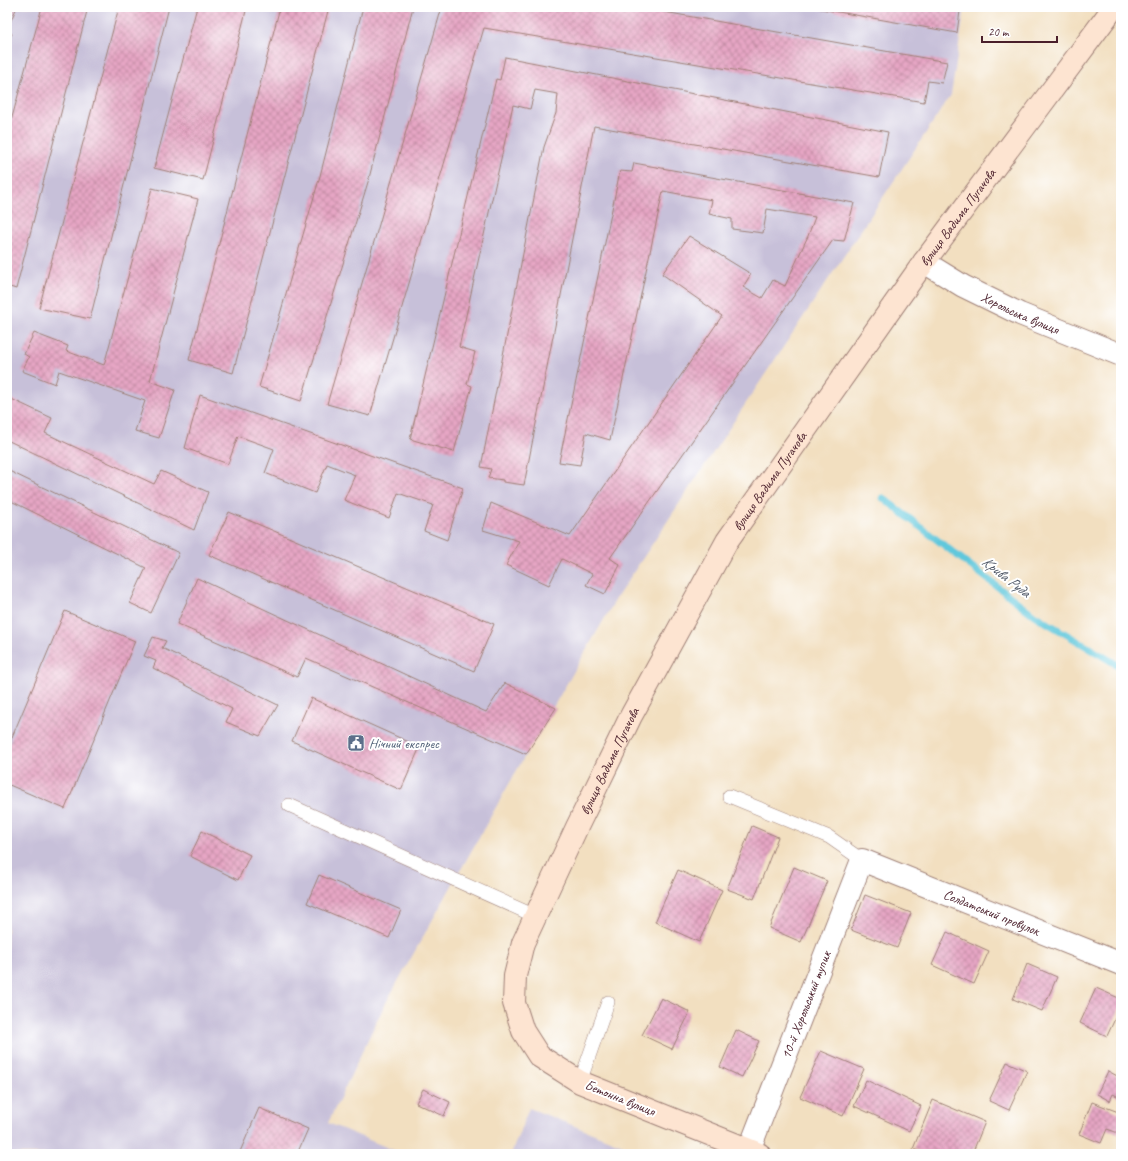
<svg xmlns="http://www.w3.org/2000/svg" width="1128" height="1161" font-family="Caveat,sans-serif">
<defs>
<pattern id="building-cross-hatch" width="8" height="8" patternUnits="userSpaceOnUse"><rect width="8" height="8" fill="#e6a6c4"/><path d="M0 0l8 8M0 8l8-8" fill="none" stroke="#bc879f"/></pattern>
</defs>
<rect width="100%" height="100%" fill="#fff"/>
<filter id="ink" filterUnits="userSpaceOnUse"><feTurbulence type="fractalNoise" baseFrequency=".025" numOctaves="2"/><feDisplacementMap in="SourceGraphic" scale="8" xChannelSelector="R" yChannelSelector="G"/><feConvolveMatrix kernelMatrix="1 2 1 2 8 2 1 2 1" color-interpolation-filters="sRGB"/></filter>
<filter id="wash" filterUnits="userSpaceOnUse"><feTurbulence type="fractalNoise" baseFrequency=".012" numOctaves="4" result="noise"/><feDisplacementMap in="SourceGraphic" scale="16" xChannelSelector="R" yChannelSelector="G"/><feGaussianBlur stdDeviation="0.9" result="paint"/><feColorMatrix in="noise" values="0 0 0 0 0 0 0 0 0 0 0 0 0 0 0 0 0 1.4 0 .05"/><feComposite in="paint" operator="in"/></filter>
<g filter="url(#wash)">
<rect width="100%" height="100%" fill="#f2dfc0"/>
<g fill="#c7c0d9">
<path d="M7,7H965L951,95L617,597L526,754L384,1006L328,1123L403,1154H7Z"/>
<path d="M529,1108L645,1154H511Z"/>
</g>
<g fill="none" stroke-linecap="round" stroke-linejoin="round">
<path stroke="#60c8dc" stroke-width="7" d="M883,498L1034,615L1121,667"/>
</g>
<g id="blocks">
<g fill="url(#building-cross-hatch)">
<path d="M7,7H17L7,29L12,34L7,41Z"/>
<path d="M42,7H88L16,289L7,286V136Z"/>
<path d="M119,7H169L90,319L39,308Z"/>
<path d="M197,7H247L203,180L154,168Z"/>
<path d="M280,7H329L233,373L189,360Z"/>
<path d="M363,7H413L368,182L301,401L259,387L320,176Z"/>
<path d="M442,7H636L947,62L942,83L928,81L924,102L484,28L370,416L327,404Z"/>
<path d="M810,7H935L960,11L957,33Z"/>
<path d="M505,57L888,132L879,177L594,126L524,485L503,482V480L488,478L491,469L481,467L544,147L556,113L558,94L535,90L530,109L513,105L459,347L475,352L467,384L472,386L454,452L410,439L496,79L500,80Z"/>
<path d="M634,163L854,203L844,241L833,240L610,558L620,565L605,594L586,585L592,574L562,559L549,585L506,565L519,541L483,530L491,503L570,536L722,316L662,274L689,236L751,274L743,287L762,298L773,280L785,286L808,236L815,217L767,209L763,233L732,229V219L709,214L712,200L663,191L610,440L586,433L580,465L559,462L620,171L632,172Z"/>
<path d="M152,188L198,199L150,381L175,390L159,438L135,431L145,401L59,371L55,384L22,371L29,357L24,354L34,333L68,346L66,351L104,365Z"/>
<path d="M200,395L463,488L447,540L424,531L433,505L398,493L389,518L344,500L355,475L327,464L315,493L265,473L274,449L238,436L228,464L185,448Z"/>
<path d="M7,397L52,418L45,433L154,484L161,471L208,492L194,530L7,440Z"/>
<path d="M7,470L179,553L151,613L130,603L146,568L7,499Z"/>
<path d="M229,512L494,624L474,671L209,555Z"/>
<path d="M197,578L486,712L505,683L556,708L526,754L306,658L297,677L177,624Z"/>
<path d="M65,611L135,641L65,809L7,784V749Z"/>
<path d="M153,637L166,641L162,648L278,705L260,736L226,722L232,709L153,668L156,661L144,656Z"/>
<path d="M311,698L420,747L401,790L292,741Z"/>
<path d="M752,826L778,837L754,899L727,889Z"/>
<path d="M202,831L250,855L238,880L190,856Z"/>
<path d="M794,867L827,881L801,942L769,928Z"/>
<path d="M678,870L722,890L699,942L655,922Z"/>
<path d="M319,875L401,910L389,938L307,903Z"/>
<path d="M865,895L911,913L897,948L851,930Z"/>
<path d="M947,932L989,951L974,984L932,965Z"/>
<path d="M1027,964L1057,977L1042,1011L1013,999Z"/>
<path d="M1096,988L1121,999V1006L1107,1036L1080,1023Z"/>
<path d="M661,998L690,1012L672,1049L642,1035Z"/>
<path d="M736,1030L759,1041L742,1077L720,1067Z"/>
<path d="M821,1051L864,1069L843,1116L800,1097Z"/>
<path d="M1007,1062L1027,1071L1009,1110L989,1101Z"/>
<path d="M1108,1071L1121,1078V1098L1113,1094L1110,1101L1097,1094Z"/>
<path d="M866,1080L921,1106L909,1131L854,1106Z"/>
<path d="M423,1089L450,1102L444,1116L416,1103Z"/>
<path d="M933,1100L985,1122L972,1154H925L913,1149Z"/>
<path d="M1092,1102L1121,1113V1134L1107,1129L1101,1143L1079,1134Z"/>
<path d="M259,1108L308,1129L297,1154H239Z"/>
</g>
</g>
</g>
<g filter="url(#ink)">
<use href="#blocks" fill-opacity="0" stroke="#9e7f76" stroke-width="1"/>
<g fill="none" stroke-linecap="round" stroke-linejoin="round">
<defs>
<g id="lane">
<path d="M729,796L829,837L862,860"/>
<path d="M289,805L535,916"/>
<path d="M580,1082L608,1002"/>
</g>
<g id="street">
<path id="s1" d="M924,262L963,286L1020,314L1121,355"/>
<path id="s2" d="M749,1150L862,860L1121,964"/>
</g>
<g id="secondary">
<path id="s3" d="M759,1154L580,1082L539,1056L523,1031L514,1003L515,976L523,943L577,827L631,716L727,541L924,262L1114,7"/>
</g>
</defs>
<use href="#lane" stroke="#9e7f76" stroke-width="14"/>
<use href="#street" stroke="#9e7f76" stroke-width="24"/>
<use href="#secondary" stroke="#9e7f76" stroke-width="24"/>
<use href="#lane" stroke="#fff" stroke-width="13"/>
<use href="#street" stroke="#fff" stroke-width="22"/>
<use href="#secondary" stroke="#fde4d1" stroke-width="22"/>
</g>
</g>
<defs>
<symbol id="civic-square" viewBox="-11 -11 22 22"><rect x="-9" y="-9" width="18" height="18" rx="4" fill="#5c6f8a" stroke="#fff"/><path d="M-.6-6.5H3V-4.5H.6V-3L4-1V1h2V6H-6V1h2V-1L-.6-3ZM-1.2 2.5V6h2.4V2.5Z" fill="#fff"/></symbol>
</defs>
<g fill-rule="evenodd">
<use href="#civic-square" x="346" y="733" width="20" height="20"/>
</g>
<g text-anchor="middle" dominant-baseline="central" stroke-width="4" stroke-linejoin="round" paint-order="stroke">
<g font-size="14" fill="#4a1f2b" stroke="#fff">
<text stroke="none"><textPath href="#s3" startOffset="1210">вулиця Вадима Пугачова</textPath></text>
<text stroke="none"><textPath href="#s1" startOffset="109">Хорольська вулиця</textPath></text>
<text stroke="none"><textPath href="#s3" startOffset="886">вулиця Вадима Пугачова</textPath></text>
<text stroke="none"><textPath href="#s3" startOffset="563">вулиця Вадима Пугачова</textPath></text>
<text stroke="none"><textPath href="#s2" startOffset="451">Солдатський провулок</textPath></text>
<text stroke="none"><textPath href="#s2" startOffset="156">10-й Хорольський тупик</textPath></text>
<text transform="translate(620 1098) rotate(22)">Бетонна вулиця</text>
</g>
<g font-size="14" fill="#4e5e75" stroke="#fff" text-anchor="start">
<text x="369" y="743">Нічний експрес</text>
</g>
<g font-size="15" font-style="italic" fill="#525a69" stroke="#fff">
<text transform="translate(1006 577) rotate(38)">Крива Руда</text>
</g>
</g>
<rect width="1128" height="1161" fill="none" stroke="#fff" stroke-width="24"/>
<path d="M982 36v6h75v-6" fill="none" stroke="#4a1f2b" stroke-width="2"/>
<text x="988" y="36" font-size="12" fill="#4a1f2b" stroke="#ffffff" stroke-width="3" paint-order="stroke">20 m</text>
</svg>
